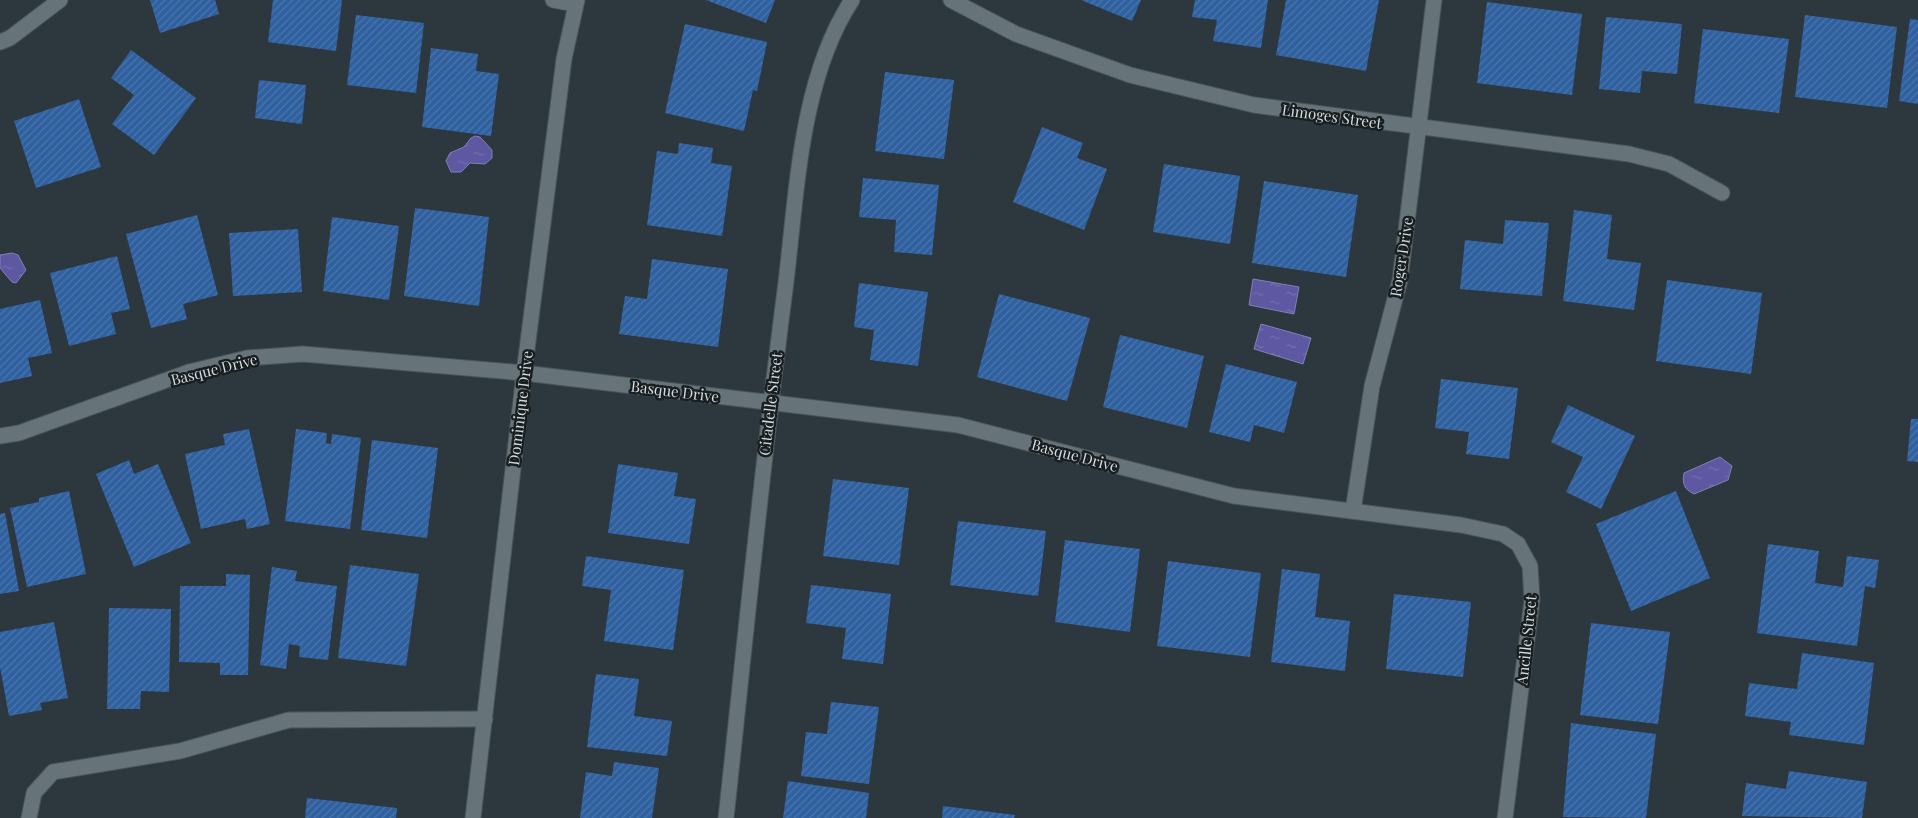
<svg xmlns="http://www.w3.org/2000/svg" width="1918" height="818" font-family="'Playfair Display',serif">
<defs>
<pattern id="water-ripples" width="26" height="14" patternUnits="userSpaceOnUse" patternTransform="scale(1.25)"><rect width="26" height="14" fill="#5e58a2"/><path d="M2 4q2-2 4 0t4 0M15 11q2-2 4 0t4 0" fill="none" stroke="#746fae"/></pattern>
<pattern id="building-hatch" width="6" height="6" patternUnits="userSpaceOnUse" patternTransform="scale(1.25)"><rect width="6" height="6" fill="#2f609f"/><path d="M-1 1l2-2M0 6l6-6M5 7l2-2" fill="none" stroke="#4c76ac"/></pattern>
</defs>
<rect width="100%" height="100%" fill="#2d383e"/>
<g fill="url(#water-ripples)" stroke="#817fb4">
<path d="M475,136L480,137L492,150V158L485,164L470,163L461,172H451L446,161L450,153L464,147L471,138Z"/>
<path d="M12,253L18,255L26,270L16,283L12,282L0,268V255Z"/>
<path d="M1253,279L1299,287L1294,314L1249,305Z"/>
<path d="M1261,324L1311,338L1303,364L1254,349Z"/>
<path d="M1720,457L1732,466L1728,480L1694,494C1684,489 1682,484 1684,473Z"/>
</g>
<g fill="url(#building-hatch)">
<path d="M150,0H215L219,14L160,33Z"/>
<path d="M273,0H342L336,51L268,42Z"/>
<path d="M706,0H775L766,23Z"/>
<path d="M1081,0H1141L1132,21Z"/>
<path d="M1195,0H1268L1261,48L1213,41L1217,20L1192,17Z"/>
<path d="M1286,0H1379L1366,71L1276,55Z"/>
<path d="M1487,2L1582,14L1572,95L1477,83Z"/>
<path d="M356,15L424,23L416,93L347,85Z"/>
<path d="M1805,15L1897,27L1887,108L1795,97Z"/>
<path d="M1606,17L1682,24L1677,74L1642,71L1640,93L1599,89Z"/>
<path d="M1910,19L1918,20V104L1899,101Z"/>
<path d="M685,24L767,42L757,91L753,90L744,131L665,113Z"/>
<path d="M1703,29L1789,39L1779,113L1694,103Z"/>
<path d="M431,48L478,54L476,71L499,74L491,136L422,127Z"/>
<path d="M131,50L196,98L154,155L112,124L134,95L111,78Z"/>
<path d="M885,72L954,80L944,159L875,151Z"/>
<path d="M259,80L306,85L302,124L255,118Z"/>
<path d="M79,99L101,167L36,188L14,121Z"/>
<path d="M1042,127L1083,143L1077,158L1107,169L1084,230L1013,202Z"/>
<path d="M679,143L713,148L711,163L732,166L722,236L647,225L657,151L678,154Z"/>
<path d="M1164,164L1240,176L1230,244L1153,232Z"/>
<path d="M863,178L939,185L932,255L894,252L896,220L859,217Z"/>
<path d="M1264,181L1358,195L1346,277L1252,263Z"/>
<path d="M415,208L489,217L479,306L404,296Z"/>
<path d="M1574,210L1612,215L1607,259L1641,263L1634,310L1563,301Z"/>
<path d="M197,215L218,295L183,304L187,319L151,328L126,234Z"/>
<path d="M332,217L399,226L389,300L323,291Z"/>
<path d="M1505,220L1549,223L1542,296L1460,289L1465,240L1503,244Z"/>
<path d="M298,229L302,292L233,296L229,233Z"/>
<path d="M117,256L130,309L111,313L116,334L69,346L50,273Z"/>
<path d="M652,259L728,269L718,347L619,334L625,296L647,299Z"/>
<path d="M1667,280L1762,293L1751,374L1656,361Z"/>
<path d="M859,283L928,292L918,366L870,360L874,330L854,327Z"/>
<path d="M999,294L1090,318L1067,401L977,377Z"/>
<path d="M40,300L52,353L28,358L32,376L0,383V309Z"/>
<path d="M1120,335L1204,356L1187,428L1103,407Z"/>
<path d="M1226,364L1297,382L1284,433L1254,425L1250,442L1209,432Z"/>
<path d="M1441,379L1518,388L1509,459L1466,454L1469,432L1435,428Z"/>
<path d="M1568,405L1635,436L1601,509L1566,492L1583,457L1551,442Z"/>
<path d="M1911,419H1918V462L1907,461Z"/>
<path d="M249,429L270,524L247,529L245,519L201,529L185,454L225,445L223,434Z"/>
<path d="M296,429L327,433L326,443L331,444L332,434L361,438L350,529L285,521Z"/>
<path d="M372,440L438,448L427,538L361,530Z"/>
<path d="M129,460L134,474L158,464L191,543L134,567L96,474Z"/>
<path d="M618,464L678,473L674,496L696,499L689,544L608,533Z"/>
<path d="M833,479L909,488L899,565L823,556Z"/>
<path d="M69,491L86,574L27,587L10,508L39,502V498Z"/>
<path d="M1676,491L1710,578L1631,611L1596,524Z"/>
<path d="M5,513L19,591L0,594V514Z"/>
<path d="M958,521L1046,531L1038,596L950,585Z"/>
<path d="M1065,540L1140,549L1130,632L1055,622Z"/>
<path d="M1768,544L1819,551L1815,583L1843,587L1847,556L1879,560L1875,588L1865,586L1857,646L1757,633Z"/>
<path d="M586,556L684,570L673,650L604,641L611,590L582,586Z"/>
<path d="M1168,561L1261,573L1250,657L1157,646Z"/>
<path d="M350,565L419,574L406,666L338,658Z"/>
<path d="M272,567L297,571L295,581L337,586L328,660L299,657L300,646L289,644L286,669L260,665Z"/>
<path d="M1282,569L1320,574L1315,617L1350,621L1345,671L1271,662Z"/>
<path d="M226,574L250,575L248,675H220V663L179,662L180,586H226Z"/>
<path d="M811,585L891,594L883,664L842,659L846,628L806,623Z"/>
<path d="M1394,594L1471,602L1463,677L1386,669Z"/>
<path d="M109,608L171,609L169,692L141,691L140,709H107Z"/>
<path d="M54,622L68,698L40,703L42,710L9,716L0,667V632Z"/>
<path d="M1591,623L1670,632L1658,724L1580,715Z"/>
<path d="M1802,653L1874,663L1864,745L1789,735L1791,722L1745,716L1749,683L1797,689Z"/>
<path d="M596,674L639,679L634,716L672,721L667,756L587,747Z"/>
<path d="M831,702L879,707L869,784L801,776L806,732L827,734Z"/>
<path d="M1571,723L1656,734L1646,818L1563,817Z"/>
<path d="M614,762L659,768L652,818H580L586,772L612,776Z"/>
<path d="M1789,771L1867,782L1862,818L1742,816L1746,783L1786,789Z"/>
<path d="M788,781L869,793L866,818H783Z"/>
<path d="M307,798L397,808L396,818H305Z"/>
<path d="M943,806L1015,815L1014,818H942Z"/>
</g>
<g fill="none" stroke-linecap="round" stroke-linejoin="round">
<defs>
<g id="minor">
<path d="M553,0L575,4"/>
<path d="M951,0L1016,34L1130,75L1254,105L1629,154L1669,164L1722,193"/>
<path d="M0,42L10,38L60,0"/>
<path d="M0,436L19,433L189,372L247,358L303,354L524,373L958,425L1234,496L1461,525L1503,534L1518,544L1530,566L1532,600L1505,818"/>
<path d="M1353,511L1372,386L1400,280L1434,0"/>
<path d="M29,818L34,793L53,772L180,751L289,720L485,719"/>
<path d="M473,818L524,373L564,59L577,0"/>
<path d="M726,818C745,642 762,466 785,290C797,196 799,81 852,0"/>
</g>
</defs>
<use href="#minor" stroke="#4a5458" stroke-width="17"/>
<use href="#minor" stroke="#667379" stroke-width="15"/>
</g>
<g text-anchor="middle" dominant-baseline="central" stroke-width="5" stroke-linejoin="round" paint-order="stroke">
<g font-size="15" fill="#d4dbde" stroke="#191f21">
<text transform="translate(1332 116) rotate(8)">Limoges Street</text>
<text transform="translate(1401 257) rotate(-81)">Roger Drive</text>
<text transform="translate(214 369) rotate(-14)">Basque Drive</text>
<text transform="translate(675 391) rotate(7)">Basque Drive</text>
<text transform="translate(770 404) rotate(-83)">Citadelle Street</text>
<text transform="translate(520 408) rotate(-83)">Dominique Drive</text>
<text transform="translate(1075 455) rotate(15)">Basque Drive</text>
<text transform="translate(1526 640) rotate(-84)">Ancille Street</text>
</g>
</g>
</svg>
